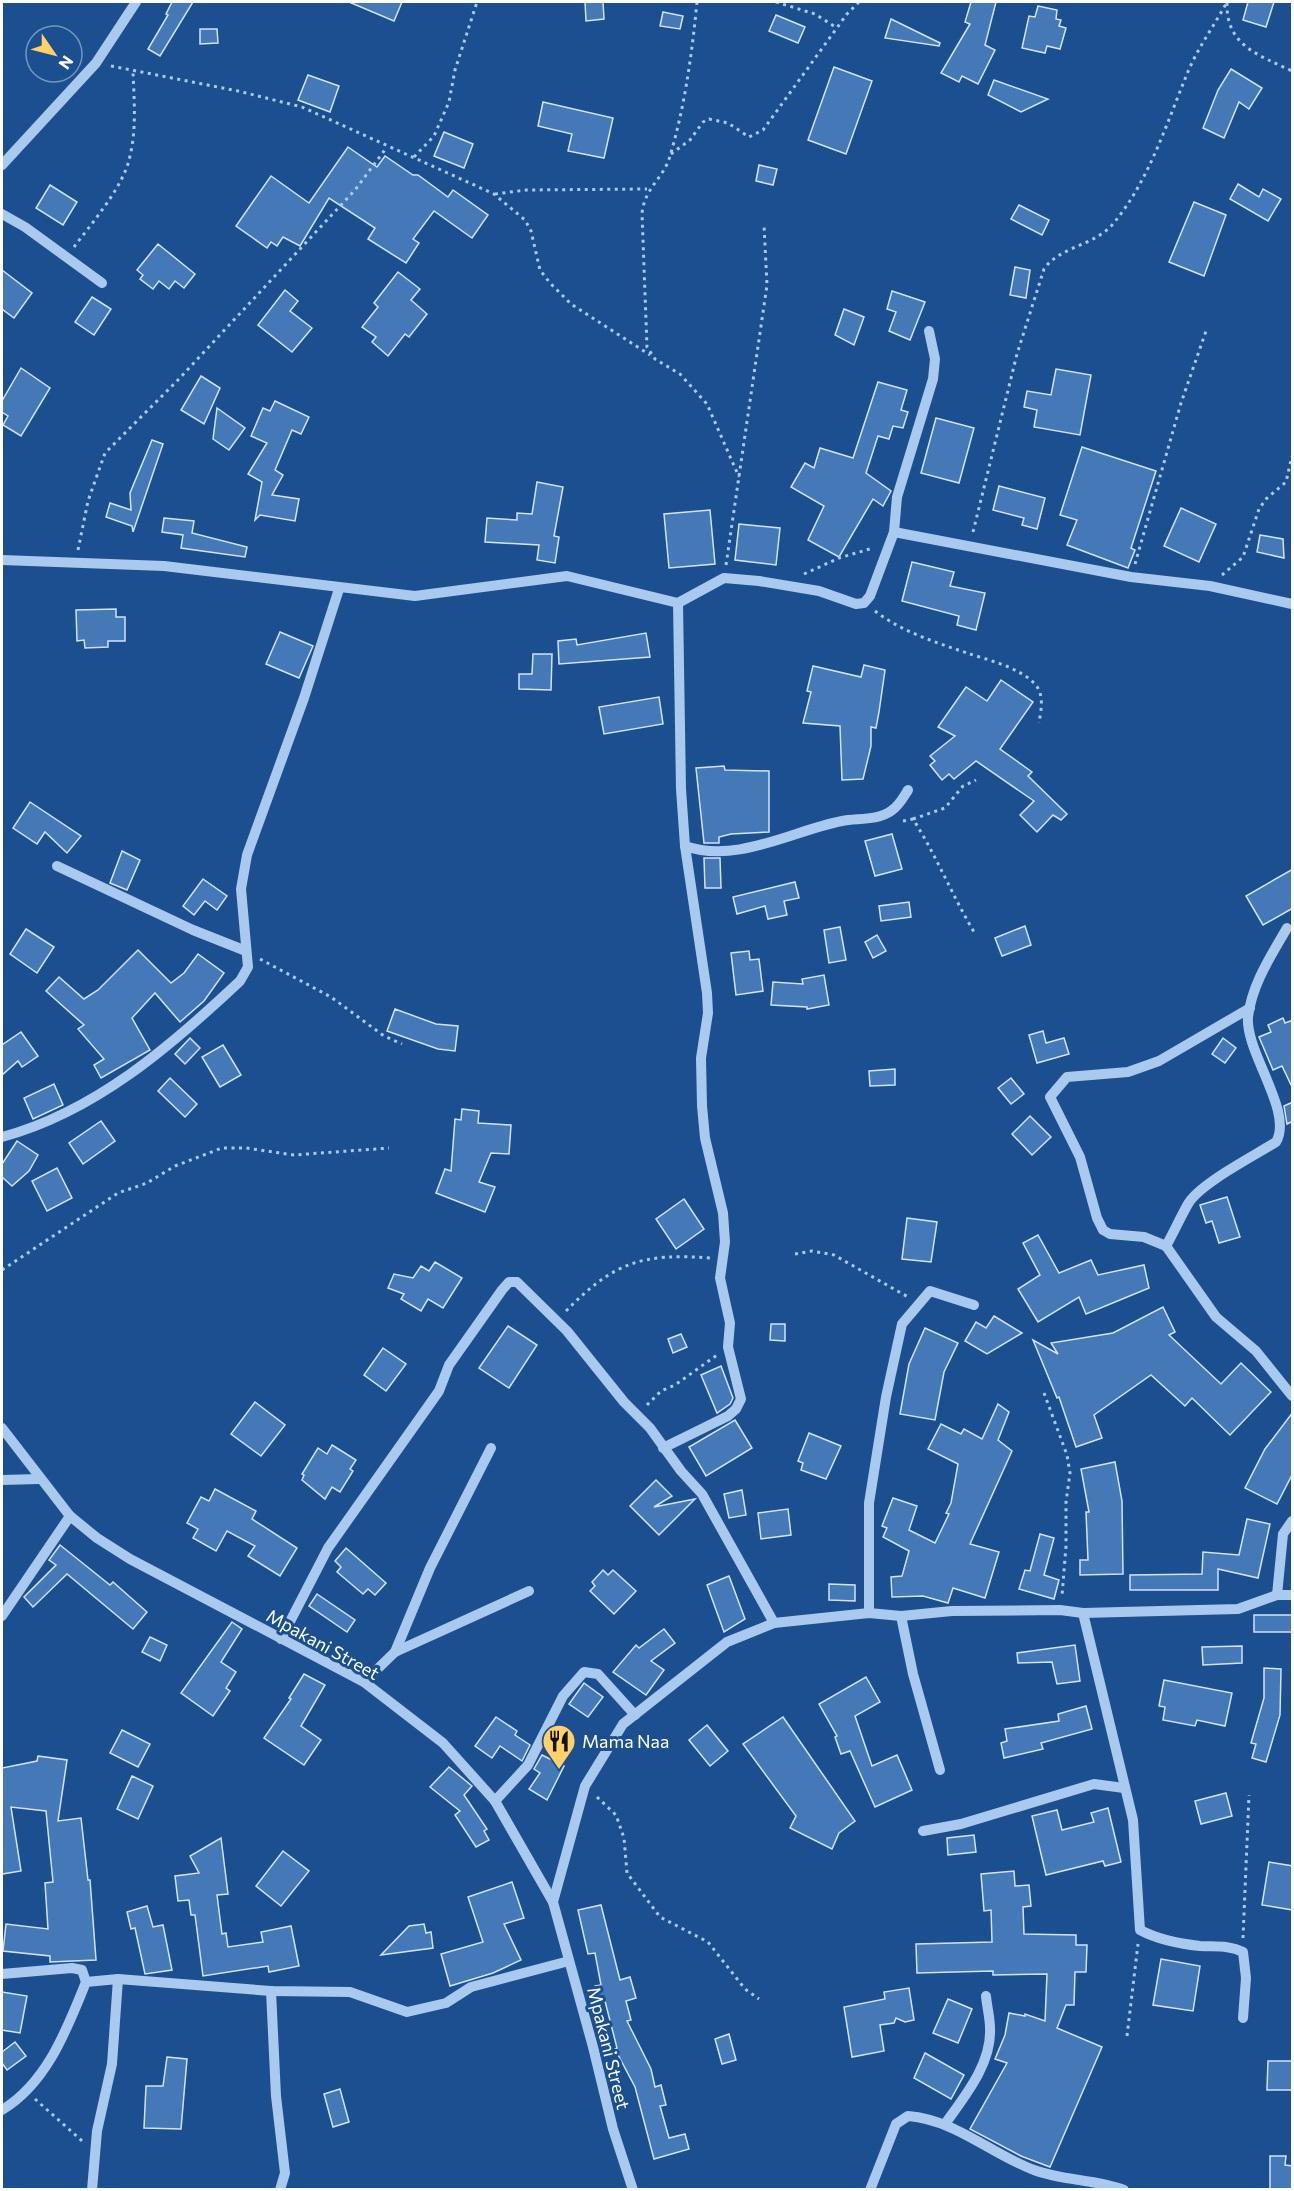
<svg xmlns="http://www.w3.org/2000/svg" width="1294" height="2191" font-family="Commissioner,sans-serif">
<rect width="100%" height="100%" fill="#1b4f8f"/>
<g fill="#4478b7" stroke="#cfe3fa" stroke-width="1.5">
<path d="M172,2H193L160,56L148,49L168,15L166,14Z"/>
<path d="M349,2H402L394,21Z"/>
<path d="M585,2H603L604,19L586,21Z"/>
<path d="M971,2H996L985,45L995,50L978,84L962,76L959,82L941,73L970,24L965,22Z"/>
<path d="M1248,2H1274L1266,27L1243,20Z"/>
<path d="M1038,6L1057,10L1056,19L1061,20L1059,26L1066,28L1060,49L1047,46L1045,53L1022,48L1029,16L1035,17Z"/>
<path d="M663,12L683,16L680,29L660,26Z"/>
<path d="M776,15L805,27L798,43L769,31Z"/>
<path d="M891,19L940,43L939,46L885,38Z"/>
<path d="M200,29H217L218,43L200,44Z"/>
<path d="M834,67L872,81L846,154L808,140Z"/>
<path d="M1231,69L1262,88L1249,109L1239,102L1224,138L1203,128L1218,90Z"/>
<path d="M308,75L339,86L330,112L298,100Z"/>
<path d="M994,80L1048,99L1021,112L988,95Z"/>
<path d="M543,102L613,118L604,158L568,151L572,134L538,126Z"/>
<path d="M444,132L473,144L464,168L434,156Z"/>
<path d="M348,147L377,167L385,156L413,175H418L448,197L453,190L488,215L472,238L434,211L413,239L419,243L406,263L368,239L375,228L329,198L300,246L283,237L277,246L271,242L267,248L236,226L271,176L309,203Z"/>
<path d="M759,165L777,169L773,185L756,181Z"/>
<path d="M1238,184L1259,197L1263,189L1281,199L1268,221L1230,199Z"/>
<path d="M50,185L77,202L63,225L36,208Z"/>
<path d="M1194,202L1226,215L1204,276L1169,262Z"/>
<path d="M1019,205L1049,220L1042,235L1011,219Z"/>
<path d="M158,244L195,274L184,288L175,281L169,289L159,281L153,289L140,279L143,275L137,270Z"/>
<path d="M1015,267L1030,270L1026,298L1010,295Z"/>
<path d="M2,270L32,293L14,318L2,309Z"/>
<path d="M398,272L420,289L411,300L427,314L409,337L405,334L388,356L372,342L376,337L362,327L378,307L374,303Z"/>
<path d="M285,290L298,301L290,311L312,328L292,352L258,325Z"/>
<path d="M892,291L925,302L910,340L889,331L896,312L887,309Z"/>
<path d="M92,297L111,309L94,335L75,322Z"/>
<path d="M844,309L864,317L854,345L835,335Z"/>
<path d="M21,368L50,388L21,436L3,425L8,416L2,412V401Z"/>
<path d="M1056,369L1091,375L1080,435L1034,427L1037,410L1024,407L1027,391L1051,395Z"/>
<path d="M201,376L220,388L204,424L181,410Z"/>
<path d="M878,382L907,390L901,410L908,412L903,428L893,426L889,439L878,436L866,473L891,491L883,506L873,499L839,557L808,540L824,506L791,487L805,463L814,468L820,448L853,458Z"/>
<path d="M275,401L309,417L301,434L292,430L275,470L283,475L272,495L299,499L295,521L260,515L255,520L262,482L248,474L267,443L251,436L263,408L270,411Z"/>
<path d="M217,408L245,428L229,450L213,439Z"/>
<path d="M936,418L974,428L959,483L921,473Z"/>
<path d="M152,440L163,444L133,532L132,526L106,517L110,503L131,510L130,493Z"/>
<path d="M1082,447L1156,471L1131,548L1135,550L1128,568L1067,545L1077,520L1060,515Z"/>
<path d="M537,482L563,487L554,536L559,537L555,563L537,560L539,545L485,542L487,518L517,520V513L532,514Z"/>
<path d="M999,486L1045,498L1037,529L1022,525L1024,518L993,510Z"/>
<path d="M1181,508L1216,524L1199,562L1164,546Z"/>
<path d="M710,510L715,564L669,568L664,514Z"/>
<path d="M164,518L194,521L192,533L247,547L245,557L181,548L183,535L162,532Z"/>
<path d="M739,524L780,528L776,565L735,560Z"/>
<path d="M1260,535L1283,539L1284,558L1257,552Z"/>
<path d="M912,562L954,572L950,586L985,593L976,630L957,625L959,616L902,601Z"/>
<path d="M116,609V617H125V641H108V647L85,648L84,640L77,641L76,610Z"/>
<path d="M280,632L313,646L299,678L266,664Z"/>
<path d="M646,633L650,657L559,664L558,641L576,639L577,645Z"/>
<path d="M533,654H552L551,690L519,689V674H532Z"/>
<path d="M864,665L885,670L879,712L876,728L871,727V746L863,779L842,780L840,726L803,723L811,692L807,691L813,666L861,677Z"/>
<path d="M1001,680L1033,702L1000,749L1032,772L1028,776L1067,814L1061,820L1053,815L1037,832L1020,815L1034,801L976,761L954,779L949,774L942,780L930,765L935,761L930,756L955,736L938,727L966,687L987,701Z"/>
<path d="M659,697L663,724L604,734L599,707Z"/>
<path d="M724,766L725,770L769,771V832L731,834L719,837V843H704L696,768Z"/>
<path d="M30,802L81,836L67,853L45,832L37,844L13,828Z"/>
<path d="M892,834L902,869L875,876L865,841Z"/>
<path d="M122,851L140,860L127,890L110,883Z"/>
<path d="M704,858H720L721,888H705Z"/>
<path d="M1293,869V908L1263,925L1246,896Z"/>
<path d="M203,879L227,896L217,910L205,901L194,915L183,906Z"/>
<path d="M795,882L799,898L784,901L787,915L768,919L765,906L737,914L733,897Z"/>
<path d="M909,902L911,917L881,921L879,906Z"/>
<path d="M1025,926L1031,945L1002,956L995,938Z"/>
<path d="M840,927L846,960L829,963L824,930Z"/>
<path d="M26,929L54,947L37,973L10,954Z"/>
<path d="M877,935L886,951L873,958L865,942Z"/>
<path d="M138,950L171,983L184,973L198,954L224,973L204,1001L180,1022L155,993L132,1018L150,1050L101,1078L94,1065L104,1059L78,1029L84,1025L46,991L59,977L84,999L98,990Z"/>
<path d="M749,951L750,960L759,959L763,991L736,995L731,953Z"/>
<path d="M824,975L829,1005L807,1009V1007L771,1005L773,982L803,984L802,979Z"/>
<path d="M395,1009L436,1024L458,1026L455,1051L438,1049L387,1031Z"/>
<path d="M1283,1018L1285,1023L1293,1020V1089L1282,1066L1273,1070L1259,1037L1271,1032L1268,1025Z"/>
<path d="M1043,1031L1046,1043L1064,1038L1069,1054L1037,1063L1029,1035Z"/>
<path d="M21,1032L38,1056L22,1067L18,1061L2,1075V1045Z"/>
<path d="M190,1038L200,1048L185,1064L175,1054Z"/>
<path d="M1223,1038L1236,1048L1225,1063L1212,1054Z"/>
<path d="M223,1045L241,1075L220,1087L202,1057Z"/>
<path d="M895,1069V1085L870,1086L869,1071Z"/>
<path d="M170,1078L197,1104L185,1117L158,1091Z"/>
<path d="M1011,1078L1024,1094L1011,1104L998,1088Z"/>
<path d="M54,1084L63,1105L33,1119L24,1098Z"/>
<path d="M1293,1102V1121L1287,1124L1284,1106Z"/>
<path d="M462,1109L479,1111L478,1123L511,1125L509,1154L491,1153L479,1182L495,1187L485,1212L436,1193L445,1169L451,1171L455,1119L461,1120Z"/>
<path d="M1030,1116L1051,1137L1032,1155L1012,1134Z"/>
<path d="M101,1121L115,1141L83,1164L69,1143Z"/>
<path d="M17,1141L38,1155L29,1171L12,1186L2,1177V1164Z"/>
<path d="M57,1168L72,1198L47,1211L32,1181Z"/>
<path d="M1227,1197L1240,1237L1219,1243L1212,1221L1206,1223L1200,1205Z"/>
<path d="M684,1199L704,1229L676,1249L656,1219Z"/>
<path d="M907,1218L937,1222L931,1262L902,1259Z"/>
<path d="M1038,1235L1059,1273L1091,1260L1098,1275L1144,1265L1149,1288L1086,1314L1079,1297L1038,1322L1018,1289L1040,1275L1023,1243Z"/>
<path d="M435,1262L462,1278L443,1308L428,1299L421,1311L401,1299L404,1294L388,1288L394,1274L413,1278L421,1266L429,1271Z"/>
<path d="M1163,1307L1175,1332L1169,1335L1221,1384L1241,1363L1271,1392L1230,1435L1192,1398L1185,1406L1151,1375L1094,1415L1102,1438L1076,1447L1059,1397L1057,1398L1033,1340L1058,1354L1051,1343L1113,1333Z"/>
<path d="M994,1316L1022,1333L987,1354L965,1341L976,1322L986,1328Z"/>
<path d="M771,1324H785V1341L770,1340Z"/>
<path d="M508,1326L537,1345L509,1388L479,1368Z"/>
<path d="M925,1328L958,1343L944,1372L935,1420L900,1414L909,1364Z"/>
<path d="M681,1334L687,1347L673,1353L668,1339Z"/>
<path d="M383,1348L406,1364L386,1391L364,1375Z"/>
<path d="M721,1366L733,1398L730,1404L717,1413L701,1375Z"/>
<path d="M255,1402L285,1425L261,1456L231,1434Z"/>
<path d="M998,1404L1009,1412L998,1440L1012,1451L970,1544L999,1552L985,1598L953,1588L948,1603L923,1596L892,1597L891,1577L902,1576L909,1551L883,1537L887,1528L882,1526L893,1498L917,1506L909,1530L935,1543L949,1514L946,1513L951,1503L958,1464L928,1449L941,1424L961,1434L964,1429L982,1439Z"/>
<path d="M1293,1412V1473L1277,1504L1245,1488L1265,1449Z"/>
<path d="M735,1420L752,1448L706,1476L689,1447Z"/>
<path d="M809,1433L841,1446L826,1479L801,1470L803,1463L798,1461Z"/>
<path d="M332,1445L356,1460L350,1469L353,1471L340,1492L332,1487L325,1499L302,1480L304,1475L302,1474L318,1448L327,1454Z"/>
<path d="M1115,1462L1122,1501L1123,1574L1080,1575V1560H1088L1086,1512H1089L1081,1469Z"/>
<path d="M656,1480L672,1496L654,1507L695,1499L659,1535L630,1506Z"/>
<path d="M215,1489L256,1511L252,1519L297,1548L280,1576L248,1556L255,1546L227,1531L216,1551L193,1538L198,1529L187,1523L201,1497L209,1501Z"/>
<path d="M742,1490L746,1515L729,1518L724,1494Z"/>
<path d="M788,1509L791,1535L761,1539L758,1513Z"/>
<path d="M1247,1519L1270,1524L1258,1578L1218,1569V1590H1130V1575L1202,1574L1203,1552L1239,1555Z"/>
<path d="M1040,1534L1054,1538L1044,1575L1059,1580L1054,1599L1019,1589L1025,1570L1030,1571Z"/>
<path d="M60,1545L110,1585L113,1582L147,1612L133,1629L67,1574L33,1607L24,1597L56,1565L49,1560Z"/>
<path d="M346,1548L386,1583L375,1595L368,1589L363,1594L337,1572L341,1567L335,1561Z"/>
<path d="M603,1570L608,1575L613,1570L636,1591L614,1614L590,1591L595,1586L592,1582Z"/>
<path d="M729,1576L745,1619L724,1632L707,1585Z"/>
<path d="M829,1584L855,1585V1601L829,1600Z"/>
<path d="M317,1594L355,1620L347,1632L309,1606Z"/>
<rect x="1254" y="1615" width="39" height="17"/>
<path d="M232,1622L242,1629L221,1662L236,1672L226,1688L230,1691L213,1716L181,1693Z"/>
<path d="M664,1629L675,1643L651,1661L664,1670L646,1695L613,1672L636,1645L639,1648Z"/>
<path d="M150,1637L167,1645L160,1661L142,1652Z"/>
<path d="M1075,1645L1080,1681L1057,1684L1052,1662L1018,1663L1017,1653Z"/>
<path d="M1242,1646V1663L1203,1665L1202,1647Z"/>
<path d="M1264,1668L1281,1669L1280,1715L1266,1762L1252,1758L1256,1744L1251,1743L1264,1698Z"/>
<path d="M304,1674L325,1685L301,1726L321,1740L304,1765L264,1738L291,1699L289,1698Z"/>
<path d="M866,1677L880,1702L855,1716L872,1766L897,1755L912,1790L875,1807L850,1751L841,1754L835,1737L837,1736L819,1704Z"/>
<path d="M1164,1680L1232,1693L1225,1726L1197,1720L1195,1726L1163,1720L1165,1707L1159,1706Z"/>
<path d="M584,1683L603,1697L588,1717L569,1704Z"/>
<path d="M1086,1706L1092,1729L1041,1743L1043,1749L1004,1758L1001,1743L1007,1741L1005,1729L1059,1721L1058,1714Z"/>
<path d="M496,1717L517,1731L515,1735L530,1745L522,1761L500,1746L492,1758L475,1746Z"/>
<path d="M783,1717L855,1821L839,1833L832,1849L790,1828L796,1816L743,1744Z"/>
<path d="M707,1725L728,1751L710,1766L689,1740Z"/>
<path d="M122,1730L150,1744L138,1767L110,1753Z"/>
<path d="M542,1755L564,1766L547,1800L529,1789L540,1773L534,1769Z"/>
<path d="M38,1756L67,1760L58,1821L81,1818L88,1880H90L96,1960L50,1962V1956L3,1951L6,1924L48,1929L45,1883L53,1882L46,1811L11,1807L21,1871L2,1874V1768L37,1761Z"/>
<path d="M449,1767L472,1786L464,1795L487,1829L484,1831L489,1840L476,1847L455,1815L460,1811L430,1787Z"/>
<path d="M132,1776L153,1786L138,1819L117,1809Z"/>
<path d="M1226,1793L1232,1816L1201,1824L1195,1801Z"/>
<path d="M1108,1808L1121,1862L1105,1866L1103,1861L1046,1875L1032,1816L1057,1810L1062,1830L1094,1822L1091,1813Z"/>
<path d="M974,1835L976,1852L948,1855L947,1838Z"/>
<path d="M221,1838L228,1894L217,1895L222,1934L226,1933L228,1947L263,1942L261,1932L291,1926L299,1966L269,1972L268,1966L203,1976L195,1915H191L189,1900L178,1901L175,1876L199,1873L190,1856Z"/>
<path d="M283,1851L309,1871L281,1906L256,1886Z"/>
<path d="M1269,1862L1293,1866V1910L1262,1905Z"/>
<path d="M1014,1871L1015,1886L1029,1885L1031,1906L1023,1907L1024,1934L1076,1935V1945H1087L1086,1972H1075L1074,2005H1066L1057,2028L1102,2047L1050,2167L1021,2156L970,2129L1007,2063L995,2059L1005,2035L1009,2013L1025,2016V2014L1045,2021L1047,1974L993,1975V1971L917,1973L916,1944L992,1942L991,1910L984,1911L981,1874Z"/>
<path d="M512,1882L524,1918L504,1924L521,1960L493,1973L450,1986L441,1954L483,1942L468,1897Z"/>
<path d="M601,1905L620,1980L630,1977L636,1998L626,2001L631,2020L627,2021L651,2069L655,2087L661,2085L666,2105L660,2106L669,2138L685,2134L689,2149L654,2159L635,2087L615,2049L617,2048L605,2001L599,2003L595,1986L601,1985L595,1953L588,1954L578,1910Z"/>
<path d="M147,1906L153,1927L163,1925L172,1970L145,1974L135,1928L131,1929L127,1912Z"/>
<path d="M424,1924L426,1933L431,1932L433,1948L381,1955L409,1926Z"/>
<path d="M1161,1959L1200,1966L1193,2011L1153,2005Z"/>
<path d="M909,1988L914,2020L905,2022L896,2018L894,2023L880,2025L884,2051L852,2057L844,2007L885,1999L884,1992Z"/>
<path d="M2,1992L27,1996L20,2033L2,2030Z"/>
<path d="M948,1999L972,2009L958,2043L933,2033Z"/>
<path d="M729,2034L736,2060L722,2064L715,2039Z"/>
<path d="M15,2042L26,2056L7,2070L2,2063V2052Z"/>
<path d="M925,2053L964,2075L951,2099L914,2078Z"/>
<path d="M167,2057L187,2059L181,2129L144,2128L146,2086H163Z"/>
<path d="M1268,2061H1293V2090H1267Z"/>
<path d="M340,2089L349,2122L333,2127L324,2094Z"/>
<path d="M1270,2156H1286L1285,2165L1293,2166V2189H1270Z"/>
</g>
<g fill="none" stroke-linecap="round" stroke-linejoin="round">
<g stroke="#a9c9ee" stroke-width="3" stroke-dasharray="3 4.5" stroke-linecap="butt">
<path d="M697,2C692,53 685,106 670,156C664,178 645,187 642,213L647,347L655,359L680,374L707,404L739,477"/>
<path d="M776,2L815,14L837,28"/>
<path d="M1227,3C1226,46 1259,55 1292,71"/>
<path d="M111,66L238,91L302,107L494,194L525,220L531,231L540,270L550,283L571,304L650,355"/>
<path d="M671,154L690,140L703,122L709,119L728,123L749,137L763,130L847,14L859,2"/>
<path d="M414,157L434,136L449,102L455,70L477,2"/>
<path d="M495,194L526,190L647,189"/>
<path d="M74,247C92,223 122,188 129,160C137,131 134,100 133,71"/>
<path d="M973,532L1017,354L1044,269C1059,247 1093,246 1112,225C1148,183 1166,125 1187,74C1197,49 1214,26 1227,2"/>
<path d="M78,550L88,501L105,453L177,381L355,190L387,147"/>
<path d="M1135,564L1181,403L1206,331"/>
<path d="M726,565L767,285L764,225"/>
<path d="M804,574L839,558L873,548"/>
<path d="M1222,575L1243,557L1259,509L1266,499L1286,482L1292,456"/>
<path d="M875,611C902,632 935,642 967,653C988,660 1018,667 1034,683C1045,694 1041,710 1039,723"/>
<path d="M913,819L945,808L963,786L976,780"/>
<path d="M903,821L913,819C936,855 952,895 974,932"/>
<path d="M260,959L331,997L384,1036L402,1044"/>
<path d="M795,1254L812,1251L834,1255L908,1297"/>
<path d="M2,1270L118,1193L147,1183L175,1166L222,1148H246L294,1155L389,1148"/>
<path d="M566,1311C614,1262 642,1253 710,1258"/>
<path d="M1044,1393L1067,1455L1070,1473L1066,1502V1546L1062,1596"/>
<path d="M647,1405L661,1391L675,1385L717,1355"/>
<path d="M597,1797L616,1815L624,1838L627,1873L660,1917L708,1942L745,1989L759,1999"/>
<path d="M1243,1938L1249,1795"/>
<path d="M1127,2036L1138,1944"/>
<path d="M35,2099L82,2141"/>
</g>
<g stroke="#a9c9ee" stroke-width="10">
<path d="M2,165L96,63L136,2"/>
<path d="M2,214L25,227L102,283"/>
<path d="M894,532L1131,577L1210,586L1292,604"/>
<path d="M2,560L164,566L415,596L567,576L678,603L724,578L759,581L819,591L856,604L864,603L870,596L894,532L897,497L933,379L935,359L929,331"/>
<path d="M678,603L681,789L685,846C737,864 791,831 842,821C857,818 877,821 891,811C899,806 903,798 908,790"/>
<path d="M57,866L193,930L246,951"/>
<path d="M1287,928C1271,956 1252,984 1248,1017C1245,1052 1294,1112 1276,1142C1254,1156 1199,1184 1188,1204C1180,1218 1174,1232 1166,1246L1216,1317L1256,1351L1292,1396"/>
<path d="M2,1137C95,1112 171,1046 240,981L248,967L241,889L247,855L304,698L339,589"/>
<path d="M1166,1246L1144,1237L1110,1234L1103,1230L1097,1218L1080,1157L1050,1097L1067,1077L1128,1072L1159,1061L1250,1008"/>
<path d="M2,1428L70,1516L97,1538L130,1559L364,1682L443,1743L495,1801L553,1902L593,2047L613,2129L633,2190"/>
<path d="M663,1448L728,1416L736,1409L741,1399L728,1347L730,1323L720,1278L725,1242L723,1213L705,1138L702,1106L701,1058L708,1013L707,993L685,846"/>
<path d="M2,1480L39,1479"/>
<path d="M1277,1595L1283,1534L1292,1521"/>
<path d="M869,1613V1503L886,1397L902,1324L930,1291L974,1305"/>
<path d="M1083,1613L1133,1820L1140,1930C1157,1939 1181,1944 1200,1946C1215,1947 1229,1945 1243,1952L1246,1978L1243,2018"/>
<path d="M2,1616L70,1516"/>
<path d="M901,1616L913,1674L940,1770"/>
<path d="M281,1639L328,1548L439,1391L449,1365L502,1290L509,1282H517L567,1331L624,1402L650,1428L681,1471L702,1494L774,1623"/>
<path d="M395,1652L430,1568L491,1448"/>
<path d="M364,1682L395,1652L529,1591"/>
<path d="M495,1801L528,1765L563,1696L584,1672L598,1674L635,1715"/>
<path d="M923,1831L961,1824L1094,1784L1124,1788"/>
<path d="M553,1902L585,1786L623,1724L727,1642L774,1623L869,1613L901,1616L952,1611L1060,1610L1083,1613L1238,1609L1277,1595H1292"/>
<path d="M2,1974L72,1968L82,1970L86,1982"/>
<path d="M271,1991L276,2096L285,2173L280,2190"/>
<path d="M2,2110C47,2083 67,2029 86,1982L118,1979L271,1991L350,1992L407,2012L446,2003L471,1987L569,1961"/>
<path d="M945,2124C964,2097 992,2064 990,2028C990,2018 987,2007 986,1996"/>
<path d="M92,2190L97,2131L112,2064L118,1979"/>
<path d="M870,2190L896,2124L908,2116C956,2120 991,2154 1034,2170C1063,2181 1095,2179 1124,2190"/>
</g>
</g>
<defs>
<symbol id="restaurant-pin" viewBox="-11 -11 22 30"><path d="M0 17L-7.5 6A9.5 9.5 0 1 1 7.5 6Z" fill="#ffd166" stroke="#1b4f8f"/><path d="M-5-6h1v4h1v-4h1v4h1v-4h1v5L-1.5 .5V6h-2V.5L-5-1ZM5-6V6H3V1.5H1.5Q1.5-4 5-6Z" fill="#111"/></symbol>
</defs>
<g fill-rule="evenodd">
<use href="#restaurant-pin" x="540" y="1722" width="38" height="52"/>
</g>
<g text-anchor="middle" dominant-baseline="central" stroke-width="6" stroke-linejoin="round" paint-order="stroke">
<g font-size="18" fill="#fff" stroke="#1b4f8f">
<text transform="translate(323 1644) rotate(29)">Mpakani Street</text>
<text transform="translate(609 2048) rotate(76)">Mpakani Street</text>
</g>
<g font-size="18" fill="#fff" stroke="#1b4f8f" text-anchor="start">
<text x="582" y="1741">Mama Naa</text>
</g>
</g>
<rect width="1294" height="2191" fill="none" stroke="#ffffff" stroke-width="6"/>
<g transform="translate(54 54) rotate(125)"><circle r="28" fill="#1b4f8f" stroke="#7695bc" stroke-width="1.5"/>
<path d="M0-4.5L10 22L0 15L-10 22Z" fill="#ffd166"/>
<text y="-9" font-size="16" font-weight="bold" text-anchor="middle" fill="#ffffff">N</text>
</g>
</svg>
